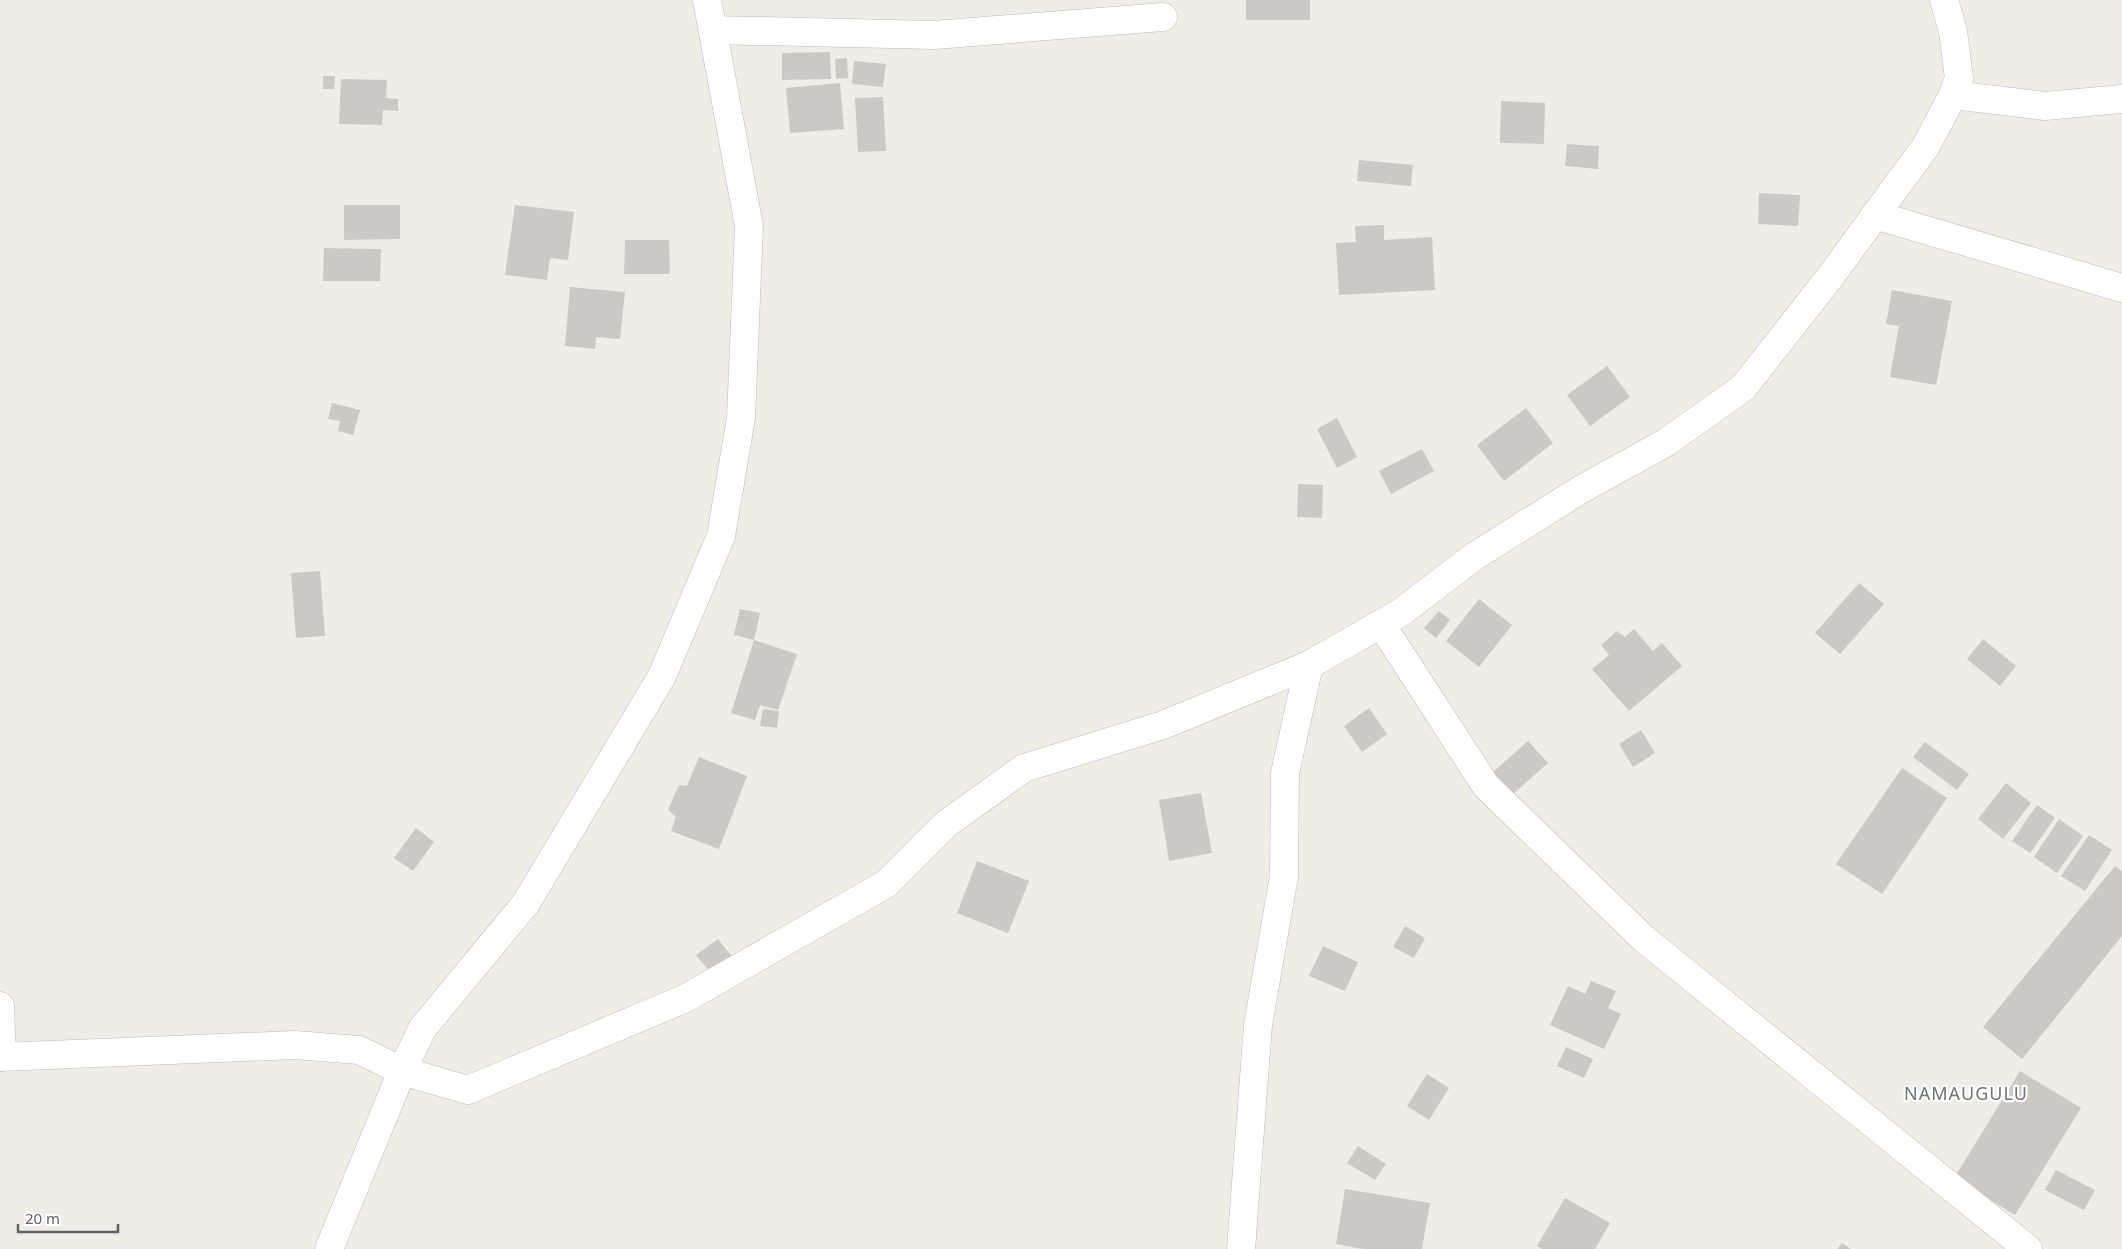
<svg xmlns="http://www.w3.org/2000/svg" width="2122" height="1249" font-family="'Noto Sans',sans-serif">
<rect width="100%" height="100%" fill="#efede5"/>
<g fill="#ccc9c5">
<rect x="1246" y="0" width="64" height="20"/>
<path d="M830,52L831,79L782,80V53Z"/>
<path d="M847,58L848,78L836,79L835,59Z"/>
<path d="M854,61L886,64L883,87L852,84Z"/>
<path d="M323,76H335L334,89H323Z"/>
<path d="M341,79L387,80L386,98L398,99V111L383,110L382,125L339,124Z"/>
<path d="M840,83L844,129L790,133L786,88Z"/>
<path d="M883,97L886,151L858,152L855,98Z"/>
<path d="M1501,101L1545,103L1544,144L1500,143Z"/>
<path d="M1567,144L1599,146L1598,169L1565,166Z"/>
<path d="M1359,160L1413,165L1411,186L1357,181Z"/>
<path d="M1759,193L1800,195L1798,226L1758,224Z"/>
<path d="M344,205H400V239L344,240Z"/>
<path d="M515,205L574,212L568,260L550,258L547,280L505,275Z"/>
<path d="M1384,225V240L1432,237L1435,290L1339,295L1336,243L1356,242L1355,226Z"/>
<path d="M625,240H669L670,274H624Z"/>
<path d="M324,248L381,249L380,281H323Z"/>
<path d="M570,287L625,292L620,339L596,337L595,349L565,346Z"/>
<path d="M1892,290L1952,301L1936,385L1890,377L1899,326L1886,324Z"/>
<path d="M1607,366L1630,397L1590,426L1567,395Z"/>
<path d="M332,403L360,410L353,435L338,431L340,421L328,419Z"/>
<path d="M1526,408L1553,443L1504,481L1477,445Z"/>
<path d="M1337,418L1357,457L1337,468L1317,429Z"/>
<path d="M1422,449L1434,471L1391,494L1379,471Z"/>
<path d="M1298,484L1323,485L1322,518L1297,517Z"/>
<path d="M320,571L325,636L296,638L291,573Z"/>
<path d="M1859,583L1884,604L1840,654L1815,633Z"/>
<path d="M1479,599L1512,625L1479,667L1446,641Z"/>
<path d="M740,609L760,613L754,640L734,635Z"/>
<path d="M1439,611L1450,620L1436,638L1424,628Z"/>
<path d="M1634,629L1653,651L1662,643L1682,666L1629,711L1592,669L1609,655L1601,645L1617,631L1625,637Z"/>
<path d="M1983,639L2016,666L2000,686L1967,659Z"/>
<path d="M754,640L797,654L778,710L760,705L755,720L731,713Z"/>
<path d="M1369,708L1387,734L1362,752L1344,726Z"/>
<path d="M763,709L779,711L777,728L760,726Z"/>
<path d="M1641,730L1655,753L1633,767L1619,744Z"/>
<path d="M1528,741L1548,763L1512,795L1492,773Z"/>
<path d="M1925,742L1969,774L1957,790L1913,757Z"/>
<path d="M699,757L747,776L719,849L671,831L676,817L668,810L679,785L687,786Z"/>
<path d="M1902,768L1947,798L1882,894L1836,864Z"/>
<path d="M2006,783L2031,803L2003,839L1978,819Z"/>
<path d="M1201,793L1212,853L1169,861L1159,800Z"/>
<path d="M2037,805L2055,818L2030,853L2012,841Z"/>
<path d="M2059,819L2083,836L2057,873L2034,857Z"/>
<path d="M416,828L434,842L413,871L394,858Z"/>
<path d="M2089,835L2112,850L2085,891L2061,876Z"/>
<path d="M977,861L1029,881L1008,933L957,913Z"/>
<path d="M2115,866L2122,871V936L2022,1059L1983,1027Z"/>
<path d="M1405,926L1425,938L1414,958L1393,947Z"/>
<path d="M718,939L736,962L715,978L696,955Z"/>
<path d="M1323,946L1358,962L1345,991L1309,976Z"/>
<path d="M1591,981L1616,991L1608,1008L1621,1014L1604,1049L1550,1025L1568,986L1585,994Z"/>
<path d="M1566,1047L1593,1059L1584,1078L1557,1066Z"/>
<path d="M2020,1071L2081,1108L2015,1215L1954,1178Z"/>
<path d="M1427,1074L1449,1088L1429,1120L1407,1106Z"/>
<path d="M1358,1146L1386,1164L1375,1180L1347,1163Z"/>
<path d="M2056,1170L2095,1190L2084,1210L2045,1190Z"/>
<path d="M1345,1189L1430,1203L1422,1249H1363L1336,1244Z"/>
<path d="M1565,1198L1610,1223L1595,1249H1542L1537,1246Z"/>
<path d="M1842,1243L1851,1249H1837Z"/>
</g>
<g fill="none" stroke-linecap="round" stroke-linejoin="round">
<defs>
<g id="minor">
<path d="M713,30L934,35L1163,17"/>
<path d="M1953,95L2045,106L2122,99"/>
<path d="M1875,215L2122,288"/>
<path d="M1381,624L1486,786L1644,939L2028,1249"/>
<path d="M0,1006L2,1057"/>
<path d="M0,1057L295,1045L359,1050L402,1071L468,1090L686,998L886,884L946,824L1024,768L1163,725L1309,665L1400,613L1475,556L1580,490L1665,443L1743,388L1830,277L1926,146L1953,95L1959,78L1953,31L1944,0"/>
<path d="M329,1249L402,1071L422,1029L526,903L662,676L721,536L741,418L749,226L707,0"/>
<path d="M1241,1249L1258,1025L1284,876L1285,773L1309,665"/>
</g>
</defs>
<use href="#minor" stroke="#b8bbbf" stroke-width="29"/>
<use href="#minor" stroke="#fff" stroke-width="28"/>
</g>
<g text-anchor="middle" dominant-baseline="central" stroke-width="4.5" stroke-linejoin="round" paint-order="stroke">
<g font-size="18" letter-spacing="1" fill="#6e7378" stroke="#fff">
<text x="1966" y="1093">NAMAUGULU</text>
</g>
</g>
<path d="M18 1224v8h100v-8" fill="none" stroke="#5d6166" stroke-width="2.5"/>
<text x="25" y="1224" font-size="15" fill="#5d6166" stroke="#ffffff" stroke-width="4" paint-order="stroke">20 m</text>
</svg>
